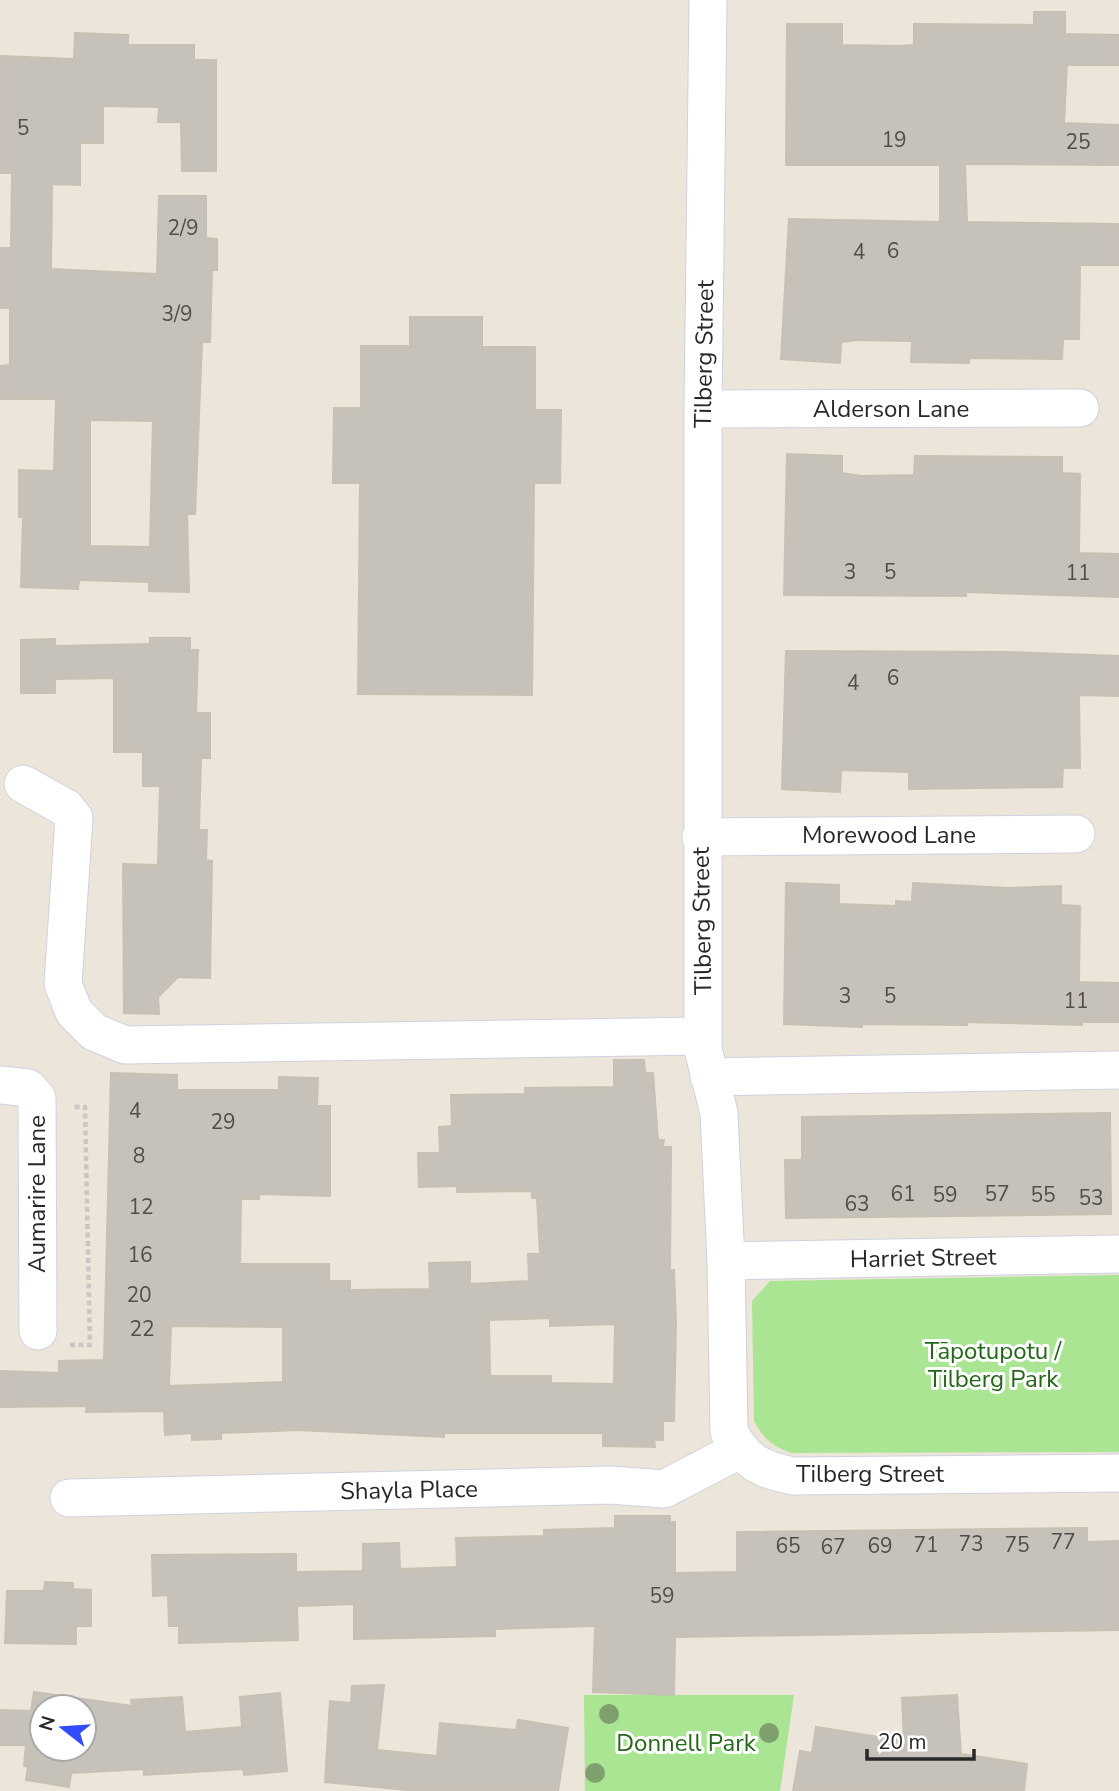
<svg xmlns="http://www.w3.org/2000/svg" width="1119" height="1791" font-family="'Nunito Sans',sans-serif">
<rect width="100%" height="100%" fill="#ece5d9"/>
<g fill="#aae593">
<path d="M1119,1275V1452L792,1453C773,1447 764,1439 754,1421L752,1301L770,1281Z"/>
<path d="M584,1695H794L780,1791H585Z"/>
</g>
<g fill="#c7c2b9" stroke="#c7c1b3" stroke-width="2" fill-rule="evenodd">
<path d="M1034,12H1065V34L1119,35V65H1067L1064,123L1119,125V165L965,164L967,222L1119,224V265H1080L1079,339H1063L1062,359L969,358V363L911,362L912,341L857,340L841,342L840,363L781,359L789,219L940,222V165H786L787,24H842V45L897,46L914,45V24L1034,25Z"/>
<path d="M75,33L128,35V45H194V60H216V171H182L181,122H158L159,107L103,106V143H80V185L52,184L51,269L157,274L159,196H206V238L217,239V270H212L210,342H202L195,514H187L189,592L149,591V582L79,580L78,589L21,587L23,517H19V470L54,471L56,399H0V366L10,365V308H0V248H11L12,173H0V56L74,59ZM90,420L153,421L150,547L90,546Z"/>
<path d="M410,317H482V347H535V410H561L560,483H534L532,695L358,694L360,483H333L334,408H361V346H410Z"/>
<path d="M787,454L842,456V473L861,476L914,475L915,456L1062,457V473L1080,474L1079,553L1119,554V597L966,592V596L784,595Z"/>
<path d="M150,638H190V650H198L196,713H210V758H201L199,830H207L206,860L212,861L210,978L178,977L158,997L159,1014L124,1013L123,864L158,865L160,786H143V752H114V678L55,679V693H21V640L55,639V646L150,644Z"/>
<path d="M786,651L1007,652L1119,656V696L1079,695L1080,768H1063L1062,787L909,789V772L841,770L840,792L782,789Z"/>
<path d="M786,883L839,885V904L896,906V901L912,902L913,883L1009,888L1061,886V905L1080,906L1079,982L1119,983V1022H1082V1025L967,1022V1025L862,1024V1027L784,1024Z"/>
<path d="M614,1060H644L645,1073H653L658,1140H664L663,1147H671L670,1270H674L676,1324L674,1421H663V1440H654L655,1447L603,1446V1433H444V1437L298,1430L221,1433V1439L192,1440V1433L165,1435L164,1411L86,1412L87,1406L0,1407V1371L59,1373V1361L104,1360L111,1073L177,1075V1090H279V1077L318,1078L317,1106H330V1196L259,1194V1199H241L240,1264H329V1281H350V1290L430,1289L429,1263L470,1262V1284L529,1281L528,1254H540L537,1198H532V1191L457,1192V1186L419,1187L418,1153H440L439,1127L452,1126L451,1095L525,1094V1088L614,1087ZM550,1318V1326L615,1324L614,1384L551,1383V1376H490L489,1320ZM171,1326L283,1327V1382L169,1386Z"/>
<path d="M1110,1113L1111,1214L786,1218L785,1160H802V1117Z"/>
<path d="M615,1516H670V1522H675V1573L737,1572V1532L1087,1528V1542L1119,1541V1630L675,1637L674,1695L593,1692L595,1626L495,1629V1636L354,1639V1604L297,1606L298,1640L179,1643V1626H169L168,1595L153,1596L152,1555L296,1554V1572L363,1571V1544L399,1543L400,1569L457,1567L456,1538L544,1536V1530L615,1528Z"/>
<path d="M45,1582L73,1583V1589L91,1590V1626H76V1644L5,1643L7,1591H44Z"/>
<path d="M384,1685L377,1750L437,1756L440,1723L516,1730L518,1720L568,1728L558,1791H418L325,1782L330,1701L351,1703L352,1686Z"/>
<path d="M34,1692L132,1706L131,1700L182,1697L185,1732L242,1727L240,1697L280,1693L287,1771L244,1775L243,1769L144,1775V1769L71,1773L69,1787L26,1780L28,1767L24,1766L26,1745H0V1710L31,1711ZM42,1707H84V1749H42Z"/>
<path d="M957,1695L961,1754L1027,1764L1024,1791H793L800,1751L812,1753L816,1727L904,1741L902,1698Z"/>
</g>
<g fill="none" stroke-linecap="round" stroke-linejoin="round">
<defs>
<g id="street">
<path d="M708,0L703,409V1049L719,1113L726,1261L729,1432C746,1462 761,1470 793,1476L1119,1473"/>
<path d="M703,409L1080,408"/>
<path d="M23,784L66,808L74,818L63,984L74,1012L94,1032L125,1045L703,1036"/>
<path d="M701,837L1076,834"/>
<path d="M709,1077L1119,1070"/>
<path d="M0,1085L28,1088L37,1098L38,1331"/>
<path d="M726,1261L1119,1254"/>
<path d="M69,1498L610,1485L664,1489L739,1450"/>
</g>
</defs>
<use href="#street" stroke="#cfd1e2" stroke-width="39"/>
<path stroke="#c7c7c7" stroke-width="4.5" stroke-dasharray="5 3.5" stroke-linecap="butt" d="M70,1345H90L85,1107H71"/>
<use href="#street" stroke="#fff" stroke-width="37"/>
</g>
<g fill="#7da06e">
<circle cx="609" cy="1714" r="10"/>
<circle cx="769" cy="1733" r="10"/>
<circle cx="595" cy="1773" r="10"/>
</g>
<g text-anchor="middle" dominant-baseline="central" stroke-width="6" stroke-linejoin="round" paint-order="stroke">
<g font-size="21" fill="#504e4c">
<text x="23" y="128">5</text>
<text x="894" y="140">19</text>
<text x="1078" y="142">25</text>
<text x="183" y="228">2/9</text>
<text x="893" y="251">6</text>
<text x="859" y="252">4</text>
<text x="177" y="314">3/9</text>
<text x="850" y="572">3</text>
<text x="890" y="572">5</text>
<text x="1078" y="573">11</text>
<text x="893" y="678">6</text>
<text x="853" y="683">4</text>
<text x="845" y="996">3</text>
<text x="890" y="996">5</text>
<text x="1076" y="1001">11</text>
<text x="135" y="1111">4</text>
<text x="223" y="1122">29</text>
<text x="139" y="1156">8</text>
<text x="903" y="1194">61</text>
<text x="997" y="1194">57</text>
<text x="945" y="1195">59</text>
<text x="1043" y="1195">55</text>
<text x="1091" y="1198">53</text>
<text x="857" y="1204">63</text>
<text x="141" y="1207">12</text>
<text x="140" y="1255">16</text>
<text x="139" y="1295">20</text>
<text x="142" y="1329">22</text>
<text x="1063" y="1542">77</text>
<text x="971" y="1544">73</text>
<text x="926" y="1545">71</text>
<text x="1017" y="1545">75</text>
<text x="788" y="1546">65</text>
<text x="880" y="1546">69</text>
<text x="833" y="1547">67</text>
<text x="662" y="1596">59</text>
</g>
<g font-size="24" fill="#282828" stroke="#fff">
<text transform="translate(704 354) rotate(-89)">Tilberg Street</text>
<text x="891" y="409">Alderson Lane</text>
<text x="889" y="835">Morewood Lane</text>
<text transform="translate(702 921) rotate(-91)">Tilberg Street</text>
<text transform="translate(37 1194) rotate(-90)">Aumarire Lane</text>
<text transform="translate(923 1258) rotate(-1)">Harriet Street</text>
<text x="870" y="1474">Tilberg Street</text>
<text transform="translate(409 1490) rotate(-1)">Shayla Place</text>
</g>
<g font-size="24" fill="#226816" stroke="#fff">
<text x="993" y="1351">Tāpotupotu /<tspan x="993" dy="28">Tilberg Park</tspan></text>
<text x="686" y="1743">Donnell Park</text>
</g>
</g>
<g transform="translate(63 1728) rotate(287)"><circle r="33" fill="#ffffff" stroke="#a9a9a9" stroke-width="2"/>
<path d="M0-5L12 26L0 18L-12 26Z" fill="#334cff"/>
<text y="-10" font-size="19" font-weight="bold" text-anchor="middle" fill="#282828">N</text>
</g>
<path d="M867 1749v10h107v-10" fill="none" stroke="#282828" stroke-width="3.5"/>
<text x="878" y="1749" font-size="21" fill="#282828" stroke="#ffffff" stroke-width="5" paint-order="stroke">20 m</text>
</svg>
